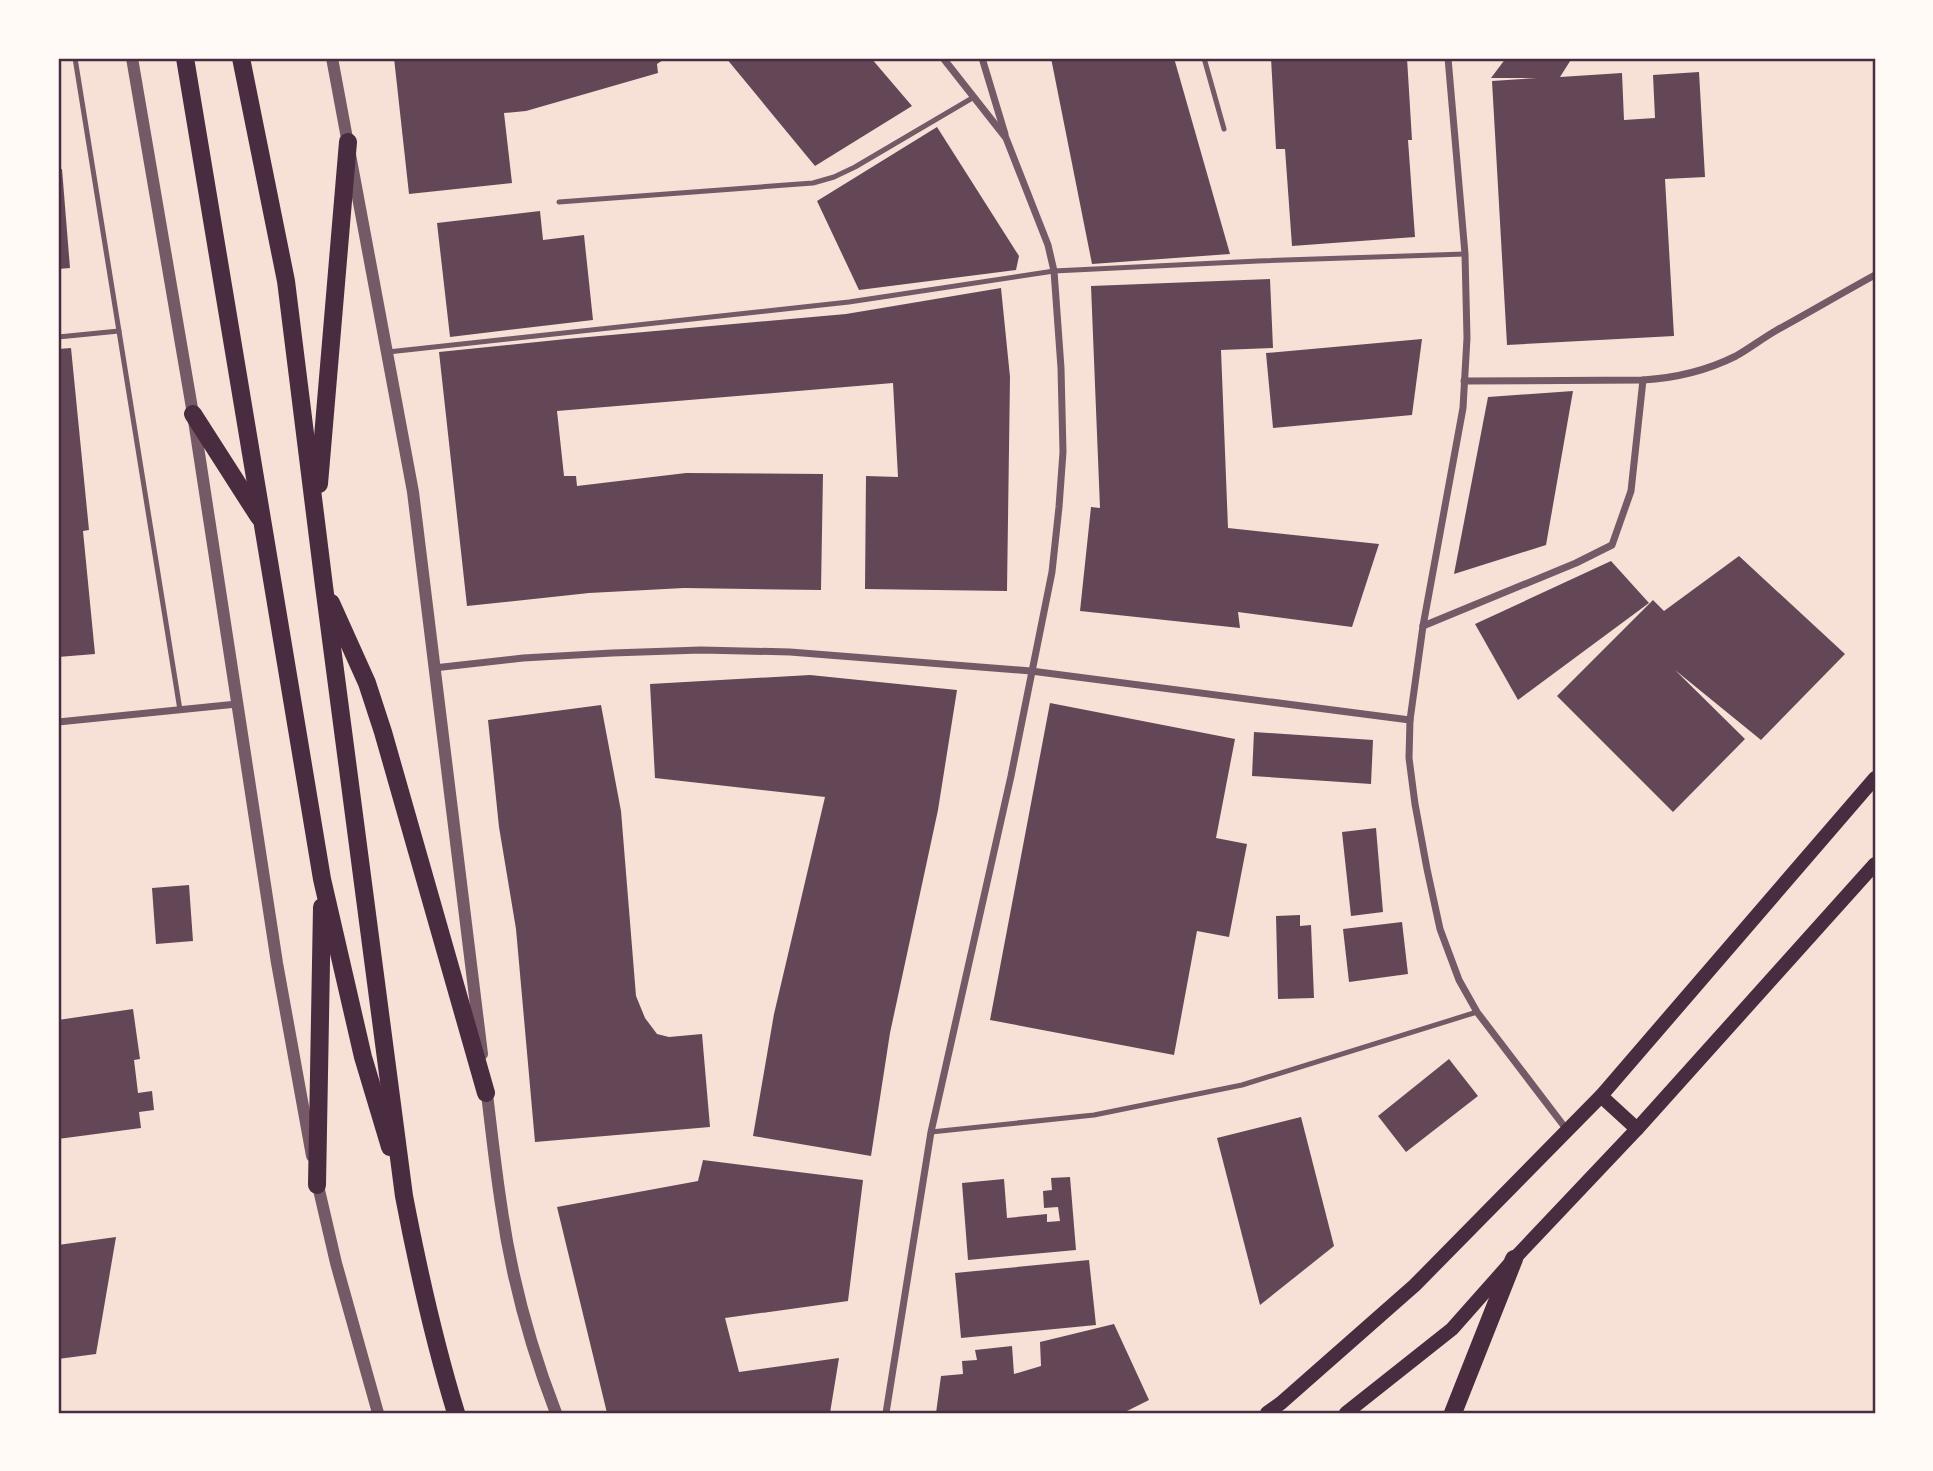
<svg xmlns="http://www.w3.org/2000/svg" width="1933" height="1471" font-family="Jost,sans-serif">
<rect width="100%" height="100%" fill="#f7e1d7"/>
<g fill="#644757">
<path d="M394,58H666L657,64L658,73L526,111L504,113L512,183L409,194Z"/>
<path d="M726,58H871L912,106L815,166Z"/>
<path d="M1051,58H1174L1230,254L1092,264Z"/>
<path d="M1271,58H1407L1412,140H1408L1415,237L1292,246L1285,149H1276Z"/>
<path d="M1506,58H1572L1560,77L1622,73L1624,120L1655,118L1653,75L1699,72L1705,177L1665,179L1674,336L1507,345L1492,81L1537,78H1491Z"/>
<path d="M937,127L1019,256L1016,270L859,290L817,201Z"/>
<path d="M58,169H62L70,268L58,269Z"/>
<path d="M540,211L543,240L584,235L593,320L450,337L437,223Z"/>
<path d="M1270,279L1273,348L1221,350L1228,528L1379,544L1352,627L1238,612L1240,628L1080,611L1091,507L1100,508L1091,286Z"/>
<path d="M1001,288L1010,377L1007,591L865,589L866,476L898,477L893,383L557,411L564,476H576L577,486L686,473L823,474L821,590L684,588L589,593L467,606L439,352L566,339L846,314Z"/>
<path d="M1422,339L1412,415L1273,428L1266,353Z"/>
<path d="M71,348L89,530L83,531L95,654L58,657V349Z"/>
<path d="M1573,391L1546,545L1454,574L1488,397Z"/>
<path d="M1739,556L1845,654L1761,740L1675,670L1745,739L1673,812L1557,696L1653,600L1664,611Z"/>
<path d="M1611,561L1649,603L1518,700L1475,624Z"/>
<path d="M810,675L957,690L938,810L890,1033L871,1156L753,1136L774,1014L825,797L655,778L650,684Z"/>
<path d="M1050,703L1235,739L1216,838L1247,844L1229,937L1197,931L1174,1055L990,1020Z"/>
<path d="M601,705L621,811L636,996L645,1018L657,1034L669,1037L702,1034L710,1127L535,1142L516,929L499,827L488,720Z"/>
<path d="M1254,732L1373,740L1371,784L1252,776Z"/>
<path d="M1376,828L1383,912L1351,916L1342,832Z"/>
<path d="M189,885L193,941L156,944L152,888Z"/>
<path d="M1300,915V926L1311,925L1314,998L1278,999L1276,916Z"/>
<path d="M1402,922L1408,974L1349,982L1343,929Z"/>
<path d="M133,1009L140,1059L134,1060L138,1093L152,1091L154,1110L139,1112L141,1128L58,1139V1020Z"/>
<path d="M1449,1059L1478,1096L1406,1152L1378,1116Z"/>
<path d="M1301,1117L1334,1246L1260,1305L1217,1138Z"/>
<path d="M703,1160L863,1180L848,1301L725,1318L739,1372L839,1358L830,1413H607L557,1207L698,1181Z"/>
<path d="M1070,1177L1076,1250L968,1260L962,1183L1004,1179L1007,1218L1047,1214V1222L1060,1221L1058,1207L1044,1208L1043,1191L1052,1190L1051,1178Z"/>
<path d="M116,1237L96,1354L58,1359V1245Z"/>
<path d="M1089,1260L1096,1325L961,1338L955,1273Z"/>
<path d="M1114,1324L1149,1400L1123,1413H936L941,1376L963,1374L962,1361L977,1360L975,1350L1012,1346L1014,1374L1041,1366L1040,1342Z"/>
</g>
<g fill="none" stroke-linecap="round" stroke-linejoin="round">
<g stroke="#755966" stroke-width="5">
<path d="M75,58L180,710"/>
<path d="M1204,58L1224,129"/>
<path d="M559,202L813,183L834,177L855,167L974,97"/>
<path d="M58,337L119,331"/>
<path d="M388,352L849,302L1054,271L1258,261L1465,254"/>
<path d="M931,1132L1094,1115L1242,1085L1477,1012"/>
</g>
<g stroke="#755966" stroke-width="7">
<path d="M982,58L1005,134"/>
<path d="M1448,58L1465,254L1467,338L1463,408L1423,626L1410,720L1409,758L1415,804L1427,869L1440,929L1459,980L1477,1012L1567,1130"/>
<path d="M1464,381L1643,380C1676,378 1706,371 1736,356C1750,348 1763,338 1777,330C1810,312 1842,293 1875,275"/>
<path d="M1423,626L1576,563L1612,545L1631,491L1643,380"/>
<path d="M434,668L523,658L612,653L701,650L790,652L1031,671L1410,720"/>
<path d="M58,722L237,704"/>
<path d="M886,1413L931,1132L1011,776L1052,572L1059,507L1063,452L1061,368L1054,271L1048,245L1006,138L943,58"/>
</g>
<g stroke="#755966" stroke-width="12">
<path d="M132,58L193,414L277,963L312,1156"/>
<path d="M332,58L413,492L482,1054"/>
<path d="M486,1086C491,1126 495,1165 501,1204C511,1276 530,1346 556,1413"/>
<path d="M316,1177L336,1263L378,1413"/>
</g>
<g stroke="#4a2c40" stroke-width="14">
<path d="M1601,1096L1637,1129"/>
<path d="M1267,1413L1281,1403L1415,1285L1601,1096L1875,778"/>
<path d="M1346,1413L1452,1329L1514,1259L1637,1129L1875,864"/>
</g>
<g stroke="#4a2c40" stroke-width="18">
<path d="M185,58L322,879L363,1057L390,1147"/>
<path d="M241,58L286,281L324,586L404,1196C418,1269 434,1341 456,1413"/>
<path d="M193,414L259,517"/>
<path d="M319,484L348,142"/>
<path d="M331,603L367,683L383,732L486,1093"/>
<path d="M317,1185L322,907"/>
<path d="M1453,1413L1514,1259"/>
</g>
</g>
<rect width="1933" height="1471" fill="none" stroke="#fffaf5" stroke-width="119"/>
<rect x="60" y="60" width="1814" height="1352" fill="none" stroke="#4a2c40" stroke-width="2.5"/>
</svg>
